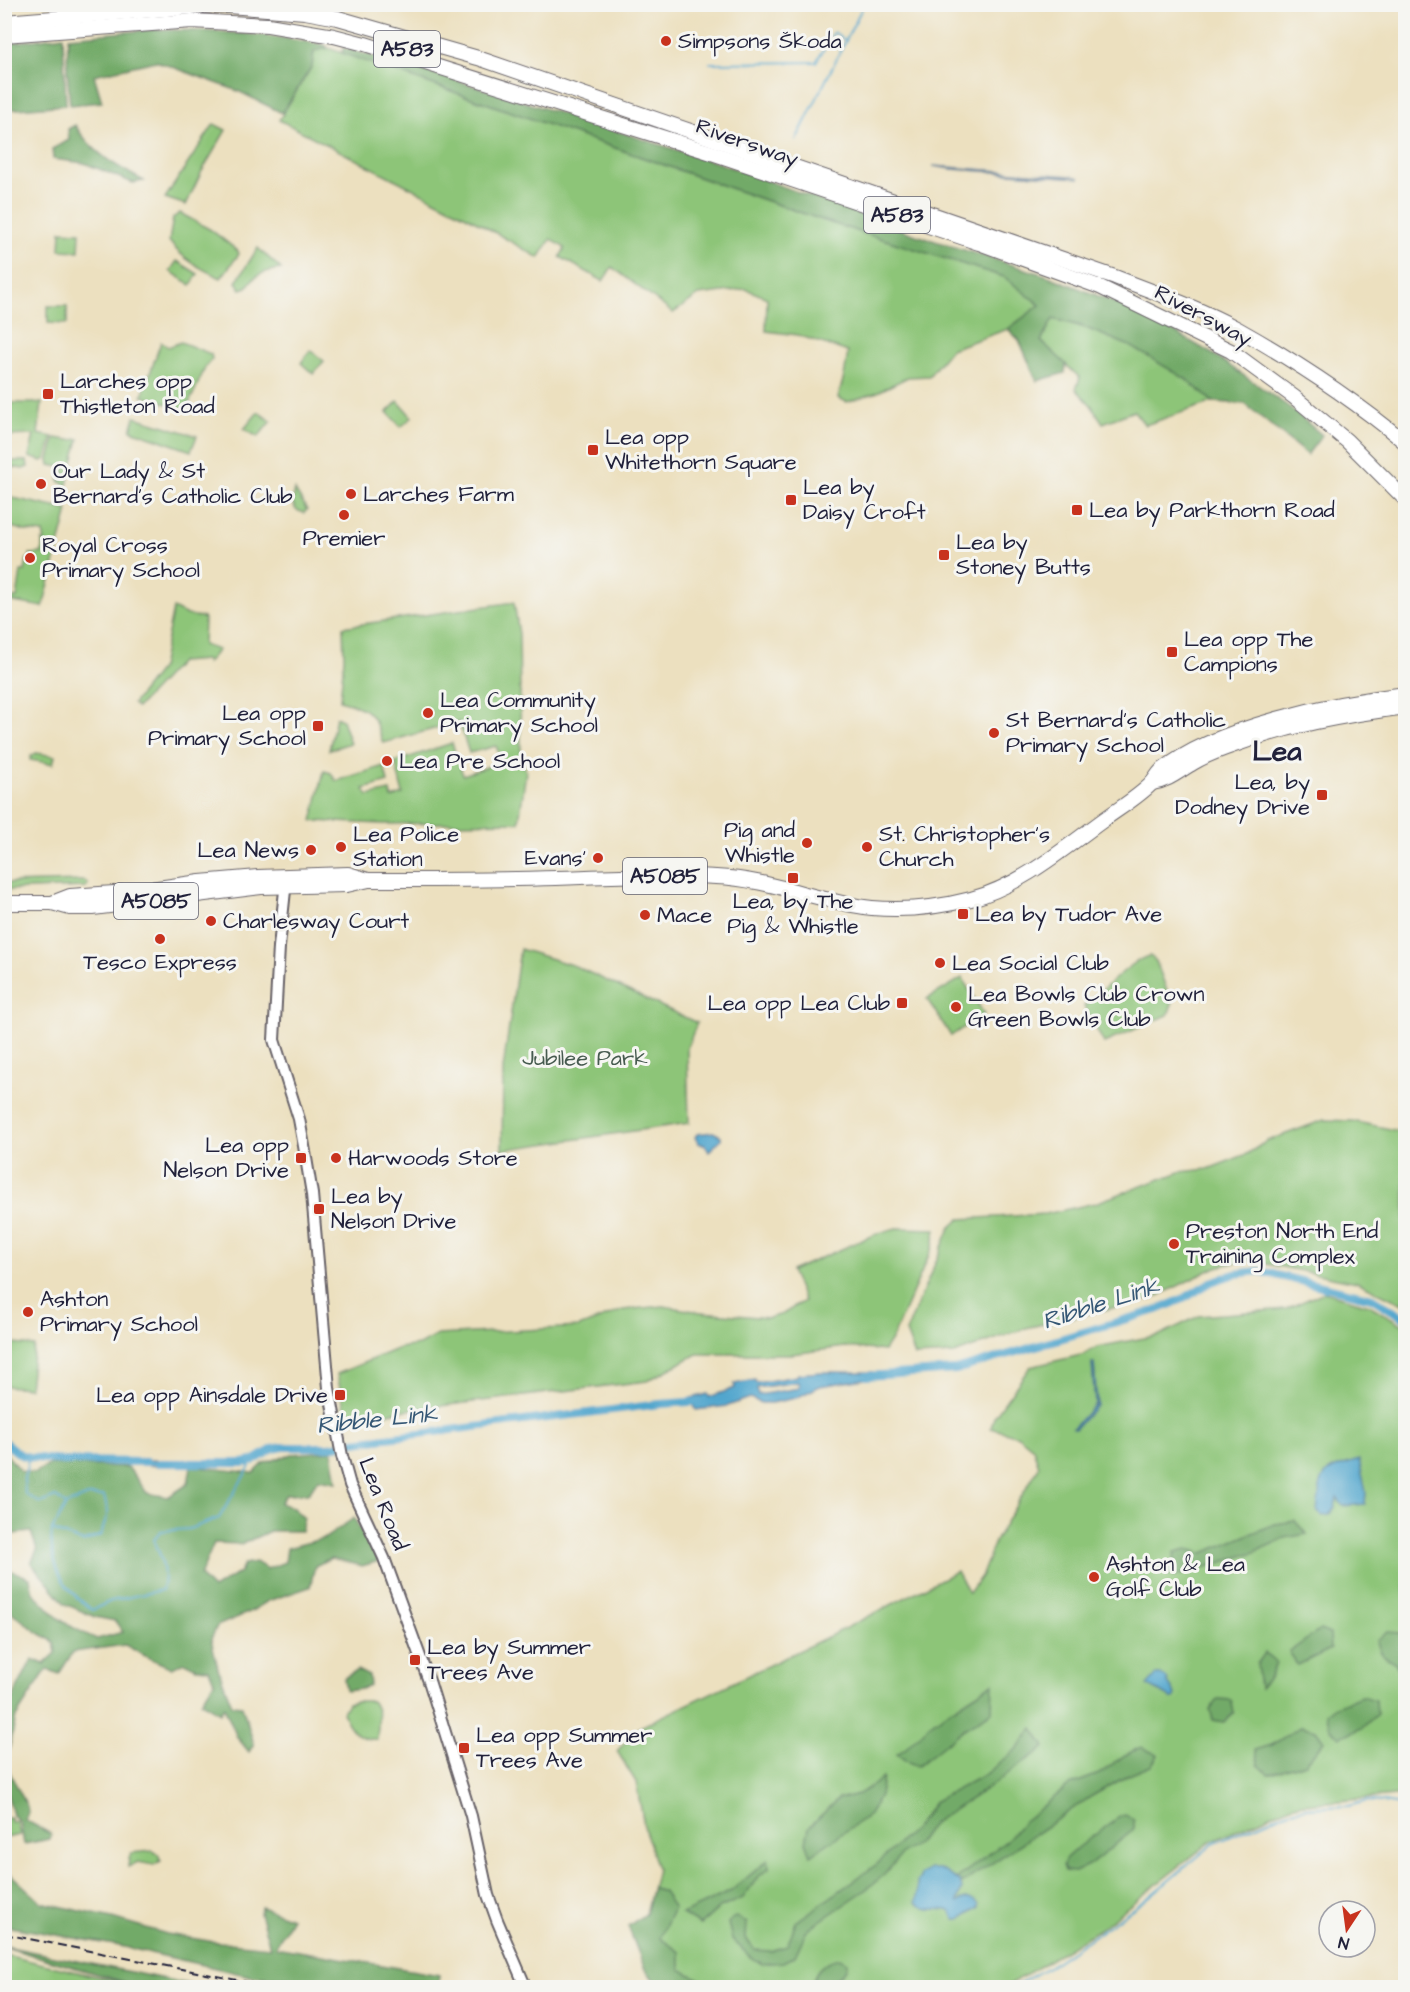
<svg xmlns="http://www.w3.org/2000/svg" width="1410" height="1992" font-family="'Architects Daughter',sans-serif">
<rect width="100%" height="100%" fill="#f6f6f2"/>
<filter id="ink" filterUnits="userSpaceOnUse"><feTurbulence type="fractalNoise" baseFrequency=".0167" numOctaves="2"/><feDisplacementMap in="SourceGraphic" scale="12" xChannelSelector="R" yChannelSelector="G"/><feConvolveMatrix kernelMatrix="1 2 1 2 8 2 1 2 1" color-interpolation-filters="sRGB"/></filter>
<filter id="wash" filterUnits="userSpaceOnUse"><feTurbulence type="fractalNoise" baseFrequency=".008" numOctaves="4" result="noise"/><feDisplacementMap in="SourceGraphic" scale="24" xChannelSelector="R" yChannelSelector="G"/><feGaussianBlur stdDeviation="1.35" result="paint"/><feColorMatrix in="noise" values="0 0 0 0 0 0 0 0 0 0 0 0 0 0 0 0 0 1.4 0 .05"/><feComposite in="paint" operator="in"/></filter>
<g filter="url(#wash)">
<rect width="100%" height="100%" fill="#ece0bf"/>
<g fill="#8dc578" stroke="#58745a" stroke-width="1.5">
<path d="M328,48L828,222L1005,277L1040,305L1008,329L951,349L929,376L908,377L878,392L847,402L838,398L844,376L848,352L798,335L766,331L767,298L746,289L699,295L673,313L612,267L603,281L560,257L565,248L551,239L539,258L472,219L279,120L312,66L314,51Z"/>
<path d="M214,124L226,130L202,171L186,205L165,198Z"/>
<path d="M180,213L211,230L238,251L239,254L221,278C201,269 182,259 169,241L173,218Z"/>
<path d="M61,231L80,232L79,251L60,250Z"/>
<path d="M258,248L281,269C265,271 255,274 247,287L241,289L236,282Z"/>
<path d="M177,261L198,274L191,285L170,271Z"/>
<path d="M48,306H67V324L48,323Z"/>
<path d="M1053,319C1095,329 1137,345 1173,370C1187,379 1200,391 1213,402L1145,425L1134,411L1103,423L1091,405L1076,389L1080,378L1041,341Z"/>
<path d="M161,342L168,347L181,342L211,354L212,359L206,366L187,408L184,409L142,396Z"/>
<path d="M310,350L324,361L313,374L301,363Z"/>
<path d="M398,401L412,417L401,427L387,412Z"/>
<path d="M4,403H42L38,434L53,437L46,459L42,461L29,457L34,435L5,436Z"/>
<path d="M258,412L271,421L258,437L244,429Z"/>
<path d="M135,417L197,436L191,451L131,430Z"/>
<path d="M55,438L69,440L79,439L64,496V483L60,482L59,479H63L65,471L61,470L60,467L50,465L49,459Z"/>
<path d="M5,461H27L28,467L23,469L5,466Z"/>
<path d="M295,490L307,510L304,513L296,510L292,502Z"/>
<path d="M4,496L68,510L43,607L8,601V598H17L21,571H25L27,559L31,557L30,554L42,553V541L45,542L43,533L25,531L5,525Z"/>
<path d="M514,602L519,634L521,757L526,771L519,822L384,824L312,821L324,771L331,773L336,781L384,766L388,782L364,789L368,796L390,791L392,798L403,794L395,762L452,743L463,775L502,762L496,746L469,753L459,722L383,743C372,711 372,711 340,700L344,658L343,627Z"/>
<path d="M173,608L187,615L204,618L203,645L218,650L207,663L206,660L180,662L137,708L133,704L161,668Z"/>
<path d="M336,717L342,720L350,743L329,750Z"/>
<path d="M36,753L55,756L53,764L30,760L31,756Z"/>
<path d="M85,881L88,884L86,887L5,890V883Z"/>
<path d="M520,949L575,966L697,1023L687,1048L689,1123L502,1150L503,1069Z"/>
<path d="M1150,956L1156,961L1172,1004L1168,1015L1104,1043L1084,1006C1100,994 1133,958 1150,956Z"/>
<path d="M962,978L984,1014L951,1036L927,999Z"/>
<path d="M1324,1120L1352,1121L1405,1132V1305L1357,1282L1247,1260L1216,1267L1152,1299L1026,1328L954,1354L915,1356L906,1332L950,1228L960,1219L1046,1214L1095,1203L1180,1172L1208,1169L1247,1154L1267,1141Z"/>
<path d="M896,1228L936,1229L933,1246L893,1337L884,1351L845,1347L792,1354H697L647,1381L399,1411L347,1422L337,1374L399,1348L419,1345L437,1335L579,1327L623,1310L663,1306L701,1312L769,1318L783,1314L804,1301L791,1271L876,1234Z"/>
<path d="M1324,1292L1369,1305L1405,1326L1406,1795L1293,1805L1209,1843L1101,1928L1006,1987H660L645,1969L628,1926L646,1914L657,1869L645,1830L636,1782L617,1751L638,1728L838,1632L957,1571L969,1593L982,1575L996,1539L1039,1467L1033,1448L1018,1436L991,1428L994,1417L1030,1367L1085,1354L1097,1347L1160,1335L1199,1316L1286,1309Z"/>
<path d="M4,1343L34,1346L29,1388L5,1386Z"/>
<path d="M356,1701H372C381,1712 378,1726 377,1739C359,1741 348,1728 343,1712L348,1703Z"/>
<path d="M10,1817L11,1822L17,1821L20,1835L5,1838V1818Z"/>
<path d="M153,1851L158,1854L161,1861L154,1865L138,1862L128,1867L129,1858L131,1853Z"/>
<path d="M5,1955L141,1987H5Z"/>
</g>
<g fill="#72aa68" stroke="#4a6652" stroke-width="1.5">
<path d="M149,30C209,29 266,34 325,45L328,48L314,51L312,66L282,113L238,91L156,61L94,75L102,102L70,105L67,69L68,37Z"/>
<path d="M63,36L66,105L5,110L4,44Z"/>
<path d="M343,48L442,76L721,164L916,235L1048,276L1126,307L1173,331L1214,355L1289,407L1322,435L1307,455L1245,404L1213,402L1186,379L1132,347L1081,326L1053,319L1041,341L1066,364L1065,373L1037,381L1019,340L1008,329L1040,305L1004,277L828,222L342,53Z"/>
<path d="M75,125C92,153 116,166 144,181L133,183L84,163L53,159L52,149L69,140L68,129Z"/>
<path d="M332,1451L337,1482L318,1479L309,1493L286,1494L280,1503L293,1508L304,1518L301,1531H270L242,1544L214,1543L200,1576L213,1589L240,1572L244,1564L256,1562L267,1569L285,1562L287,1548L325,1538L354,1518L379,1561L362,1566L331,1558L315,1566L310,1587L268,1601L250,1612L217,1626L211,1639L218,1668L232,1705L242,1706L254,1744L249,1752L237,1737L224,1707L220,1713L201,1702L214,1682L209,1669L196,1668L185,1662L172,1668L149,1658L125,1645L73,1652L59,1674L47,1669L16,1717L7,1759L9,1771L27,1806L28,1812L25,1820L51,1834L50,1839L24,1844L20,1822L13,1815L5,1786V1710L10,1703L32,1659L44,1664L56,1653L54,1642L37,1632L10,1611H5V1568L30,1578L33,1593C42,1600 46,1606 54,1614C66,1625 83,1633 97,1639L123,1632L115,1621L95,1617L65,1604L31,1563L37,1550L31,1532L13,1534L5,1527V1453L21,1471L35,1473L50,1464L128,1467L147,1493L168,1497L188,1484L191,1466L254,1473L264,1463L292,1454Z"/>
<path d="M1295,1521L1307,1534L1285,1538L1255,1552L1174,1577L1160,1571L1173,1566L1175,1552L1187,1549L1203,1553L1275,1524Z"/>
<path d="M1320,1630L1330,1634L1331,1649L1298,1665L1289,1652Z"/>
<path d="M1388,1632L1401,1633L1405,1640V1688L1401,1682L1396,1664C1384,1658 1379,1654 1377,1640Z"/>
<path d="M1265,1653L1276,1662L1271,1676L1260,1688L1257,1664Z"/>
<path d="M357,1670L369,1676L370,1685L361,1689L346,1691L344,1678Z"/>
<path d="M993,1683L992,1712L964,1729L918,1766L910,1764L897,1754L906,1748L934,1721Z"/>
<path d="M1361,1696L1376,1700L1377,1714L1362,1728L1340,1737L1330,1728L1326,1714L1334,1707Z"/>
<path d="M1218,1699L1231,1700L1234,1712L1224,1722L1213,1720L1210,1709Z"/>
<path d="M1301,1726L1316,1730L1324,1741L1306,1763L1268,1774L1259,1765L1255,1750L1272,1745Z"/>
<path d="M1033,1728L1045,1747L991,1786L933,1823L918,1843L902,1854L884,1875L864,1891L807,1930L795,1956L783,1962L762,1964L748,1955L732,1939L728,1923L733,1918L737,1917L747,1923L746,1938L754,1950L771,1951L787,1946L796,1922L877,1864L918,1825L935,1801L986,1774L1018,1748Z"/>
<path d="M1141,1747L1158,1755L1151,1766L1129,1775L1092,1796L961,1884L956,1879L1006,1841L1024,1821L1070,1785L1099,1774L1125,1755Z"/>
<path d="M883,1778L880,1795L869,1815L811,1855L806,1842L809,1827L838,1799L859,1794Z"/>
<path d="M1126,1815L1134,1820V1828L1131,1832L1091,1864L1075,1872L1065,1871L1063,1865L1066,1858L1078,1847L1121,1816Z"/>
<path d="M768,1860L769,1869L758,1877L743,1898L718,1909L700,1925L682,1914L731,1891Z"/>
<path d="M5,1869L41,1902L112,1918L167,1934L209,1941L270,1947L260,1913L261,1907L292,1918L275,1947L439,1975V1987H330L281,1978L254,1977L120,1946L5,1926Z"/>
<path d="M653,1887L663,1892L674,1908L660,1938L680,1952V1969L701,1980L709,1987H660L645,1969L628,1926L646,1914Z"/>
<path d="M4,1946H5L203,1987H141L5,1947Z"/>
<path d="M839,1958L847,1962V1968L836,1979L834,1987H815C809,1973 825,1961 839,1958Z"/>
</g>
<g fill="#51a6cd" stroke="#3a6484" stroke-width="1.5" fill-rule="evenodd">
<path d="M933,166L1071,176L1080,178L952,169Z"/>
<path d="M713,1132L721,1136V1139L709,1152L705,1145L698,1143L695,1137L697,1134Z"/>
<path d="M1092,1363H1094L1097,1405L1075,1429L1073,1428L1095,1404Z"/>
<path d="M821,1372H873L878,1377L820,1386L796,1398L772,1403H761L750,1398L728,1406L696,1410L691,1398L708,1394L709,1397L735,1388L734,1384L755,1380L756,1383L797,1376L798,1374ZM798,1382L799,1388L758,1395L757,1388Z"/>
<path d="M139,1460H170L168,1463L169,1466L138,1465L137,1462Z"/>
<path d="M1359,1460L1366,1492L1365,1504L1343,1506L1337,1498L1335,1507L1329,1515L1322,1516L1317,1511C1322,1470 1319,1473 1359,1460Z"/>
<path d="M1156,1675H1161L1167,1678L1168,1683L1176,1695L1174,1698H1171L1147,1685Z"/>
<path d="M930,1869H940L960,1881L962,1889L957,1901L958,1902C966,1898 972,1897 979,1904V1907L960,1920H955L950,1911C937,1907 929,1913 916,1903L918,1892L917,1882L922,1874Z"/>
</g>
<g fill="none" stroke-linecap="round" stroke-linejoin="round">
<g stroke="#51a6cd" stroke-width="2">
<path d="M710,63L816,62L834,32L846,41"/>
<path d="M796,140L864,4"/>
<path d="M29,1457L24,1478L25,1494L40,1503L56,1497L66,1505L52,1530"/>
<path d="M66,1505L88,1496H104L108,1512L101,1535L83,1542L52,1530C49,1550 57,1576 71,1591C77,1598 85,1604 92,1610L111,1601L162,1590C167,1572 161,1556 154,1540L160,1531L189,1529L219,1518L253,1461"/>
<path d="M1012,1988L1050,1966L1144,1901L1213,1844L1287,1812L1306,1808L1349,1806L1367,1801L1383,1802L1406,1806"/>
</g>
<g stroke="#51a6cd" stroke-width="8">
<path d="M866,1376L956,1370L1157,1310L1185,1298L1211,1282L1235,1274L1259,1271L1372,1298L1406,1319"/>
<path d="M4,1442L21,1455L29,1457L63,1461L146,1462"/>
<path d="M159,1463H243L253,1461L273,1449L283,1447H330L354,1442L660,1404L703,1401"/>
</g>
</g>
</g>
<g filter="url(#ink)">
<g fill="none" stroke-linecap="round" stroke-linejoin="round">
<defs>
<path id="tertiary" d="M286,881L279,947L274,1040L299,1119L304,1146L312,1194L329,1388L342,1456L350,1485L384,1558L430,1684L471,1816L488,1895L497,1920L526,1988"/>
<g id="trunk">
<path d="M4,22L216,5L305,12L338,18L478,58L1115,277C1156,293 1199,308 1238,329C1297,362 1354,400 1406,443"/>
<path d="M4,35L192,21L268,25L334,36L365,44L709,152L979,243L1100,287L1231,351L1294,397L1347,441L1406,500"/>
<path d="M1152,783C1168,781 1179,771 1193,763C1203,757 1215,752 1226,748C1285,726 1344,715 1406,707"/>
<path d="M4,903H52L70,908H93L261,887L347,885L369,880C431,880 494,880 556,878C609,876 663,874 716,877C770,879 819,902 872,908C904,911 940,907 971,899C1020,886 1062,850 1102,821C1118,809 1137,798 1151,784C1155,780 1157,775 1161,771C1216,726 1336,702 1406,694"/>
<path d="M52,903L70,896L129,892L200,882L258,877L348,874L368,880"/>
</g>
</defs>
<use href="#tertiary" stroke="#696469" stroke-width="14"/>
<use href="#trunk" stroke="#696469" stroke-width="16"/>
<use href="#tertiary" stroke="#fff" stroke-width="10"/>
<use href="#trunk" stroke="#fff" stroke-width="14"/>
<path stroke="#22223b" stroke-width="2" stroke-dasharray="9 4.5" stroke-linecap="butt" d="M4,1934L278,1988"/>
</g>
</g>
<g fill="#c8321e" stroke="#f6f6f2" stroke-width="2">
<circle cx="666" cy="41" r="6"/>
<rect x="42" y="388" width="12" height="12" rx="3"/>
<rect x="587" y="444" width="12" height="12" rx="3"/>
<circle cx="41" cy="484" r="6"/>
<circle cx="351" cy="494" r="6"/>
<rect x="785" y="494" width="12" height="12" rx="3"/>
<rect x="1071" y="504" width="12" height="12" rx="3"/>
<circle cx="344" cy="515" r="6"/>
<rect x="938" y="549" width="12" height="12" rx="3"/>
<circle cx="30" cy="558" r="6"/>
<rect x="1166" y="646" width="12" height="12" rx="3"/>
<circle cx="428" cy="713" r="6"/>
<rect x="312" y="720" width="12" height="12" rx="3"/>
<circle cx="994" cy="733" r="6"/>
<circle cx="387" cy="761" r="6"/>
<rect x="1316" y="789" width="12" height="12" rx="3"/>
<circle cx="807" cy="843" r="6"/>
<circle cx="341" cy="847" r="6"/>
<circle cx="867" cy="847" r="6"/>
<circle cx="311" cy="850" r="6"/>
<circle cx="598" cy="858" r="6"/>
<rect x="787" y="872" width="12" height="12" rx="3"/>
<rect x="957" y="908" width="12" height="12" rx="3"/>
<circle cx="645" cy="915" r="6"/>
<circle cx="211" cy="921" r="6"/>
<circle cx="160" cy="939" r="6"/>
<circle cx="940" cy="963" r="6"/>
<rect x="896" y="997" width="12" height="12" rx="3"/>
<circle cx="956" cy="1007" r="6"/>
<rect x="295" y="1152" width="12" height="12" rx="3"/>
<circle cx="336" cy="1158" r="6"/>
<rect x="313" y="1203" width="12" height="12" rx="3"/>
<circle cx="1174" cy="1244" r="6"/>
<circle cx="28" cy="1312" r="6"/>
<rect x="334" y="1389" width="12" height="12" rx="3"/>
<circle cx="1094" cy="1577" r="6"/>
<rect x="409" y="1654" width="12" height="12" rx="3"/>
<rect x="458" y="1742" width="12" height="12" rx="3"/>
</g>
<g text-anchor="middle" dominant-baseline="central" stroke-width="6" stroke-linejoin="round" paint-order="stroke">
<g fill="#f6f6f2" stroke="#626272" stroke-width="1.5">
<rect x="374" y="31" width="66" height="36" rx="4.5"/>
<rect x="864" y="197" width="66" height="36" rx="4.5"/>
<rect x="623" y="858" width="84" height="36" rx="4.5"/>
<rect x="114" y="883" width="84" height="36" rx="4.5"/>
</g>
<g font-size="21" font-weight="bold" fill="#22223b">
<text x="407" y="49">A583</text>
<text x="897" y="215">A583</text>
<text x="665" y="876">A5085</text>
<text x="156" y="901">A5085</text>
</g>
<g font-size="22" fill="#22223b" stroke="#f6f6f2" text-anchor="start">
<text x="678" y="41">Simpsons Škoda</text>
<text x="60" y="381">Larches opp<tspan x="60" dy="25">Thistleton Road</tspan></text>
<text x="605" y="437">Lea opp<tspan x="605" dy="25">Whitethorn Square</tspan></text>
<text x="53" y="471">Our Lady &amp; St<tspan x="53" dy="25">Bernard's Catholic Club</tspan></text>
<text x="803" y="487">Lea by<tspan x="803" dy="25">Daisy Croft</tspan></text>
<text x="363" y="494">Larches Farm</text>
<text x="1089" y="510">Lea by Parkthorn Road</text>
<text x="344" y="538" text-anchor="middle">Premier</text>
<text x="956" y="542">Lea by<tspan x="956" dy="25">Stoney Butts</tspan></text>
<text x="42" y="545">Royal Cross<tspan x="42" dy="25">Primary School</tspan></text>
<text x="1184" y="639">Lea opp The<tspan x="1184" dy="25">Campions</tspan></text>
<text x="440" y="700">Lea Community<tspan x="440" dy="25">Primary School</tspan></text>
<text x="306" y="713" text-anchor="end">Lea opp<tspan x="306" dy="25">Primary School</tspan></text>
<text x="1006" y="720">St Bernard's Catholic<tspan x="1006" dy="25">Primary School</tspan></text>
<text x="399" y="761">Lea Pre School</text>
<text x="1310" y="782" text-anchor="end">Lea, by<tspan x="1310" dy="25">Dodney Drive</tspan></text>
<text x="795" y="830" text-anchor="end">Pig and<tspan x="795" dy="25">Whistle</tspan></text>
<text x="353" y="834">Lea Police<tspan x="353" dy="25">Station</tspan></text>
<text x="879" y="834">St. Christopher's<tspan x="879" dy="25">Church</tspan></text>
<text x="299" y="850" text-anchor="end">Lea News</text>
<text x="586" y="858" text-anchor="end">Evans'</text>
<text x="793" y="901" text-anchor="middle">Lea, by The<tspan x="793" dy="25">Pig &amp; Whistle</tspan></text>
<text x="975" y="914">Lea by Tudor Ave</text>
<text x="657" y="915">Mace</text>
<text x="223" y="921">Charlesway Court</text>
<text x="160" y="962" text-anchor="middle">Tesco Express</text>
<text x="952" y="963">Lea Social Club</text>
<text x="968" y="994">Lea Bowls Club Crown<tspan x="968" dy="25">Green Bowls Club</tspan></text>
<text x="890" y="1003" text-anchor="end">Lea opp Lea Club</text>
<text x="289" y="1145" text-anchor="end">Lea opp<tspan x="289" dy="25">Nelson Drive</tspan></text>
<text x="348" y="1158">Harwoods Store</text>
<text x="331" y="1196">Lea by<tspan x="331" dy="25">Nelson Drive</tspan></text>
<text x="1186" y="1231">Preston North End<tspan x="1186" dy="25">Training Complex</tspan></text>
<text x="40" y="1299">Ashton<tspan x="40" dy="25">Primary School</tspan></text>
<text x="328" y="1395" text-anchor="end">Lea opp Ainsdale Drive</text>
<text x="1106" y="1564">Ashton &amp; Lea<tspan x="1106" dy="25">Golf Club</tspan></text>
<text x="427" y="1647">Lea by Summer<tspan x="427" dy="25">Trees Ave</tspan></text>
<text x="476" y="1735">Lea opp Summer<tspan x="476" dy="25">Trees Ave</tspan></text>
</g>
<g font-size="22" fill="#22223b" stroke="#f6f6f2">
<text transform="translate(747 143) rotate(19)">Riversway</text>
<text transform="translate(1203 316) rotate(28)">Riversway</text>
<text transform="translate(383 1504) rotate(68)">Lea Road</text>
</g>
<g font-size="22" fill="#475b50" stroke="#f6f6f2">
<text x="585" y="1058">Jubilee Park</text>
</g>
<g font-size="24" font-style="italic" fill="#355775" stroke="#f6f6f2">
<text transform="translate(1101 1304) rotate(-18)">Ribble Link</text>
<text transform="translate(377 1420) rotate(-6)">Ribble Link</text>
</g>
<g font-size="28" font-weight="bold" fill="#22223b" stroke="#f6f6f2">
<text x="1277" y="751">Lea</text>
</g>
</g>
<rect width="1410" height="1992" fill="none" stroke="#f6f6f2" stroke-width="24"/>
<g transform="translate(1347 1929) rotate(193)"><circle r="28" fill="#f6f6f2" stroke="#a1a1a9" stroke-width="1.5"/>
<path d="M0-4.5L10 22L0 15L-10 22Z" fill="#c8321e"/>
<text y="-9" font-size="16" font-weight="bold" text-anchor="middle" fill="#22223b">N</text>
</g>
</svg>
